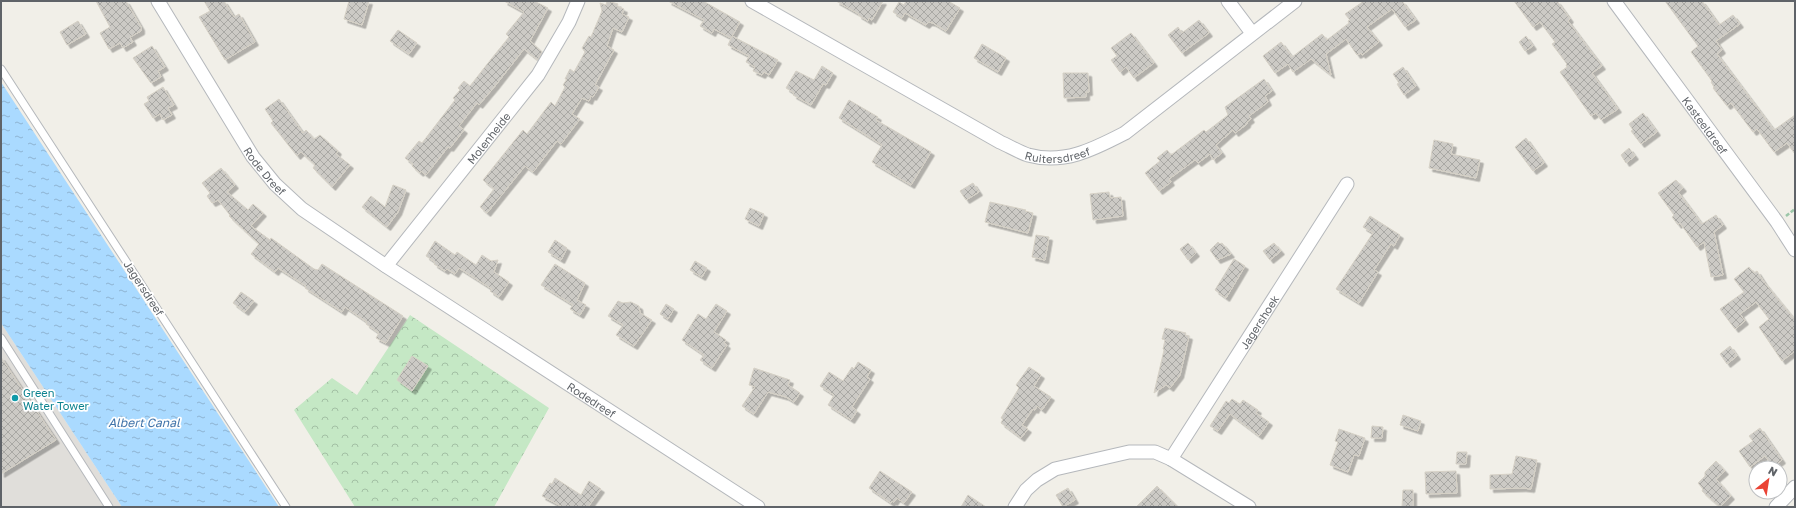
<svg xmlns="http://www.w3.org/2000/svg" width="1796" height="508" font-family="'Golos Text',sans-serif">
<defs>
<pattern id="forest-crowns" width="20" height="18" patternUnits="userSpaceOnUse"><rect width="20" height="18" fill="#c5e8c5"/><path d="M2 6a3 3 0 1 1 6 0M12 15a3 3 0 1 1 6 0" fill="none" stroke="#a3c0a4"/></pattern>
<pattern id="water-ripples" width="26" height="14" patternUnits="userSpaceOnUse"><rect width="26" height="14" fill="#aadaff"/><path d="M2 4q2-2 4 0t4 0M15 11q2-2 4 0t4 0" fill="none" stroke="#8eb4d2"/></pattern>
<pattern id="building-cross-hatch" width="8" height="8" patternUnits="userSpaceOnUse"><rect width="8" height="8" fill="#cccac5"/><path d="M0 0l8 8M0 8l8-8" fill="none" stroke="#a9a8a4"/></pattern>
<filter id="shadow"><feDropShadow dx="3.5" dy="3.5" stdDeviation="0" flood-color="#0004"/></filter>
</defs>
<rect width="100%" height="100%" fill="#f1efe8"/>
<path fill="#e0deda" d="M1,323L122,507H1Z"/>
<path fill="url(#forest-crowns)" d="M410,315L549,408L494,507H355L294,410L332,378L357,395Z"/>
<path fill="url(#water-ripples)" d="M1,82L279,507H122L1,323Z"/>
<g fill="url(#building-cross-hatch)" stroke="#d6d1c6" filter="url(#shadow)">
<path d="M96,1H126L141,27V31L130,37L133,42L123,48L120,43L109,49L100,33L110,27Z"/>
<path d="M204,1H224L234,17L239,14L255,42L225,60L199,17L210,11Z"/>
<path d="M349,1H369L362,25L344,19Z"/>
<path d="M504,1H534L548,8L530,41L542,52L538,60L524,49L495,86L479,105L477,103L459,126L464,130L450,148L448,147L426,175L421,171L420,173L412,166L413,164L405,158L419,141L422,143L455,100L453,98L460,90L458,88L464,81L470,86L492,58L509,37L506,34L524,12Z"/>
<path d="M607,1L618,4L617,6L624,9L622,14L629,17L622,32L613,28L607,46L614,50L595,85L599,87L593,97L591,96L589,101L582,98L572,114L580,119L561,144L557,141L533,172L525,166L487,213L480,207L494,189L483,180L523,130L527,134L551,102L555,106L565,87L563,85L567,79H565L570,69L574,72L585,52L582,48L589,36L591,37L602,11L600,3L606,5Z"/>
<path d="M668,1H703L740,22L731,38L714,29L712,33L700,26L704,20Z"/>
<path d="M836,1H883L872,20L869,18L868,21L858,15L859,14Z"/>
<path d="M906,1H948L960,8L946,31L933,23L929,22L926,25L905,13L902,18L893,12L899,2L904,5Z"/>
<path d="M1364,1H1402L1416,20L1405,27L1392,9L1367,27L1379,42L1362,55L1361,53L1357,55L1346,39L1326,54L1331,75L1311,59L1293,72L1288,64L1275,73L1263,56L1281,42L1292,57L1322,34L1327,40L1349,23L1348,21L1350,20L1345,14Z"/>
<path d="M1514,1H1557L1570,19L1568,21L1602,66L1592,73L1618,109L1601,120L1596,113L1591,116L1560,72L1567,67L1566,65L1567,64L1552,44L1555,42L1540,22L1533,27Z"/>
<path d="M1665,1H1702L1719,25L1733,15L1740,24L1716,41L1722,50L1717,54L1774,130L1795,115V154L1787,143L1774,152L1757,129L1753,132L1731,103L1727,106L1713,88L1714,87L1711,82L1712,81L1691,52L1698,46Z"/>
<path d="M1199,20L1209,33L1182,53L1168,35L1178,27L1182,33Z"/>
<path d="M78,21L86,34L67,45L60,32Z"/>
<path d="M398,30L417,43L409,54L390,41Z"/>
<path d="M1131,33L1154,63L1134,78L1126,67L1120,72L1111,60L1117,56L1111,48Z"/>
<path d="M732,36L778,60L769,75L764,72L762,75L753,71L755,67L746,62L749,56L728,45Z"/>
<path d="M1526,36L1533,46L1525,51L1519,42Z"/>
<path d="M982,44L1006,58L998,72L974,58Z"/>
<path d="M152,46L165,67L158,71L161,77L151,83L133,58Z"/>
<path d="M822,66L833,73L826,85L823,84L811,105L793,95L794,93L786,88L796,71L814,80Z"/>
<path d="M1403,67L1416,86L1404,95L1397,84L1399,83L1393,74Z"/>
<path d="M1063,73H1088L1089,92H1086V97L1064,98Z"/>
<path d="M1264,79L1272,91L1265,96L1268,102L1249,116L1251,119L1247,122V124L1235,133L1233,130L1216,145L1222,153L1213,160L1210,154L1198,163L1195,160L1169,179L1171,182L1159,191L1145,173L1160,161L1157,158L1167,150L1171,155L1204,130L1206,132L1228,115L1225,107Z"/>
<path d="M163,87L174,105L168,108L172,115L163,120L160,114L153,118L144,104L149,101L147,97Z"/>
<path d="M279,99L303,133L306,130L314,139L320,135L338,151L336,154L350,165L332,187L313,168L315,165L301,152L297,156L271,123L273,121L265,109Z"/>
<path d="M849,100L878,117L876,120L931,152L911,185L872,162L882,145L839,118Z"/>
<path d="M1643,113L1657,132L1641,144L1631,131L1633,130L1629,124Z"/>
<path d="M1526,138L1544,163L1533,171L1515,147Z"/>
<path d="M1434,140L1453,144L1451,154L1480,160L1476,178L1429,168Z"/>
<path d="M1629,148L1635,156L1626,163L1621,155Z"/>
<path d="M221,168L235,185L227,192L248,210L253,204L263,213L251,226L270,240L271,238L314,269L318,270L322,264L403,316L386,343L376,338L379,333L366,324L367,322L345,307L342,312L305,288L306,286L278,268L275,272L251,254L259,244L229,216L230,215L218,200L212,203L207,196L210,193L202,183Z"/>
<path d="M1676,180L1683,188L1678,192L1702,224L1716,215L1723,225L1714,232L1723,275L1711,277L1704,242L1697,247L1680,223L1678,225L1672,217L1674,215L1658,193Z"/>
<path d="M973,183L979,192L966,200L960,191Z"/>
<path d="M393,185L406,190L398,212L387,227L362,207L371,196L385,207Z"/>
<path d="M1109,192L1110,198L1121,197L1123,216L1093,220L1090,194Z"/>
<path d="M990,202L1026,210L1025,211L1033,213L1028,233L985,222Z"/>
<path d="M750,208L764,214L759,226L745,219Z"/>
<path d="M1370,216L1400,235L1394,246L1391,244L1374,270L1378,272L1359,303L1336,289L1373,233L1363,227Z"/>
<path d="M1036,235L1049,237L1045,260L1032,257Z"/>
<path d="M555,240L567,248L561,260L548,252Z"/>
<path d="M435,241L455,255L457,252L476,265L482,255L491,261L498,260L494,272L509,282L499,297L490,291L492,289L459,268L455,274L447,269L445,271L434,264L435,262L426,256Z"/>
<path d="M1218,242L1220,244L1222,243L1231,254L1217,260L1210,250Z"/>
<path d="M1188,243L1196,253L1188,260L1180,249Z"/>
<path d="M1274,243L1281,251L1270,260L1263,251Z"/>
<path d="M1234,259L1245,266L1226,298L1215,290Z"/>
<path d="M695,261L707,268L702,277L690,270Z"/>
<path d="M555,264L585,283L577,300L586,305L580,315L570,309L573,305L541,285Z"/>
<path d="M1749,267L1754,273L1757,271L1764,282L1795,320V351L1782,361L1759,327L1769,319L1756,302L1740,314L1745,321L1735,329L1720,309L1744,292L1734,279Z"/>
<path d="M241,292L254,301L245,312L233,303Z"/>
<path d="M618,301L623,303L631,302L639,306L640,313L652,320L634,346L616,335L623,325L608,316Z"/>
<path d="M666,304L674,309L668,319L660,314Z"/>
<path d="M716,304L727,311L714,332L726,340L724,343L727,345L712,368L700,360L704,355L682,340L698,314L706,319Z"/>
<path d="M1165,328L1186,333L1185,335L1189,336L1180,375L1170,388L1166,385L1154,393L1164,350L1163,349L1165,340L1162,339Z"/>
<path d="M1730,346L1737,356L1727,364L1720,354Z"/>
<path d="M412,356L428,366L412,391L397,380Z"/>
<path d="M1,357L56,440L1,474Z"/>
<path d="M858,362L871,370L867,377L870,379L852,407L857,411L851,420L828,405L834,395L820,386L829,372L843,381L852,367L854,369Z"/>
<path d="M1029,367L1041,375L1034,386L1051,397L1042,410L1037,406L1035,410L1033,409L1022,425L1028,429L1021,438L1001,423L1003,419L1001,418L1019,388L1016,385Z"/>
<path d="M754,368L790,380L788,385L800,393L794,402L786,397L768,392L754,414L742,406L755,387L749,385Z"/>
<path d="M1232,399L1240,404L1243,400L1258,410L1256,413L1269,422L1259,436L1230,414L1218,431L1210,426L1226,401L1229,403Z"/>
<path d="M1403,415L1421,421L1418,431L1400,425Z"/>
<path d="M1372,426L1383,427L1382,438H1371Z"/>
<path d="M1760,428L1782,460L1773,467L1765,456L1750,467L1739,451L1753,441L1749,436Z"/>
<path d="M1339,429L1365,438L1359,456L1354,455L1348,472L1330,465L1338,442L1335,441Z"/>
<path d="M1457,452H1467L1466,464H1456Z"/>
<path d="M1516,456L1537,460L1531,489L1523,488L1490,489V475L1512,474Z"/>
<path d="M1716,461L1725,471L1716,479L1731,496L1720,507L1702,491L1703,489L1698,483L1705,476V472Z"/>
<path d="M880,471L912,492L904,503L897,498L894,502L892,501L891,503L869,488Z"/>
<path d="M1456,471L1457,493L1426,494L1425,472Z"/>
<path d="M555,478L581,495L589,481L601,489L588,507H563L542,496L550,483L552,484Z"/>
<path d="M1157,486L1178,507H1136Z"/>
<path d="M1068,488L1075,500L1063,507L1056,495Z"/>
<path d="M1403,490H1413V507H1402Z"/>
<path d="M968,495L986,507H961Z"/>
</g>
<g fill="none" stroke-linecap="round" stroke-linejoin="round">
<defs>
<g id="lane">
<path d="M1,69L286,507"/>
<path d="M1,338L109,507"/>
</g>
<g id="street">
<path id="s1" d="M158,1L253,157L275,184L302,209L386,266L758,507"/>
<path id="s2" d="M752,1L1000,142C1009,146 1019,152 1028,155C1064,165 1094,149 1125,133L1295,1"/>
<path d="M1228,1L1252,33"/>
<path id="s3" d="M1614,1L1777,222L1795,250"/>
<path id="s4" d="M386,266L538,75L569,22L578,1"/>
<path id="s5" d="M1171,459L1347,184"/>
<path d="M1015,507L1026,490L1037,480L1055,469L1129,452H1155L1171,459L1249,507"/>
<path d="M1776,507L1795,487"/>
</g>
</defs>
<use href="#lane" stroke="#b5b8bc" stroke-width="9"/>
<use href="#street" stroke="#b5b8bc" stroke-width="15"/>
<path stroke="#9cc7a9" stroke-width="2.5" stroke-dasharray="4 2" stroke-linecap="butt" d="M1786,216L1795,209"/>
<use href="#lane" stroke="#fff" stroke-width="7"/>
<use href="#street" stroke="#fff" stroke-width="13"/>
</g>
<circle fill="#0f9aa8" stroke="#fff" stroke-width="1.5" cx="15" cy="398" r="4"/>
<g text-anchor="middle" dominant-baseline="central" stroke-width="3.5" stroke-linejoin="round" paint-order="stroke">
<g font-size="11" fill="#5f6368" stroke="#fff">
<text stroke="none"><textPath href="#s3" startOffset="154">Kasteeldreef</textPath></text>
<text stroke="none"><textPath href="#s4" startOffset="164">Molenheide</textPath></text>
<text stroke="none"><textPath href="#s2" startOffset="346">Ruitersdreef</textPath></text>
<text stroke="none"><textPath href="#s1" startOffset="201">Rode Dreef</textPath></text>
<text transform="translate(144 288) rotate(57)">Jagersdreef</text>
<text stroke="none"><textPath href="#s5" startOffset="163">Jagershoek</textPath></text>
<text stroke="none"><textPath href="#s1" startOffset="601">Rodedreef</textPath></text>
</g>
<g font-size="11" fill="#0d838f" stroke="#fff" text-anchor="start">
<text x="23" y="392">Green<tspan x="23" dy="13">Water Tower</tspan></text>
</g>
<g font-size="12" font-style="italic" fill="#4174aa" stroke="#fff">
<text x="144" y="422">Albert Canal</text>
</g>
</g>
<rect width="1796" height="508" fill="none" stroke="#5f6368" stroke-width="4"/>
<g transform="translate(1768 480) rotate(30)"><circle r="19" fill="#ffffff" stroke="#bfc1c3"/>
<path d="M0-3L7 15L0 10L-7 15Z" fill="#ea4335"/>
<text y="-6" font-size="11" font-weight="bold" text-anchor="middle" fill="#5f6368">N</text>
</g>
</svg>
